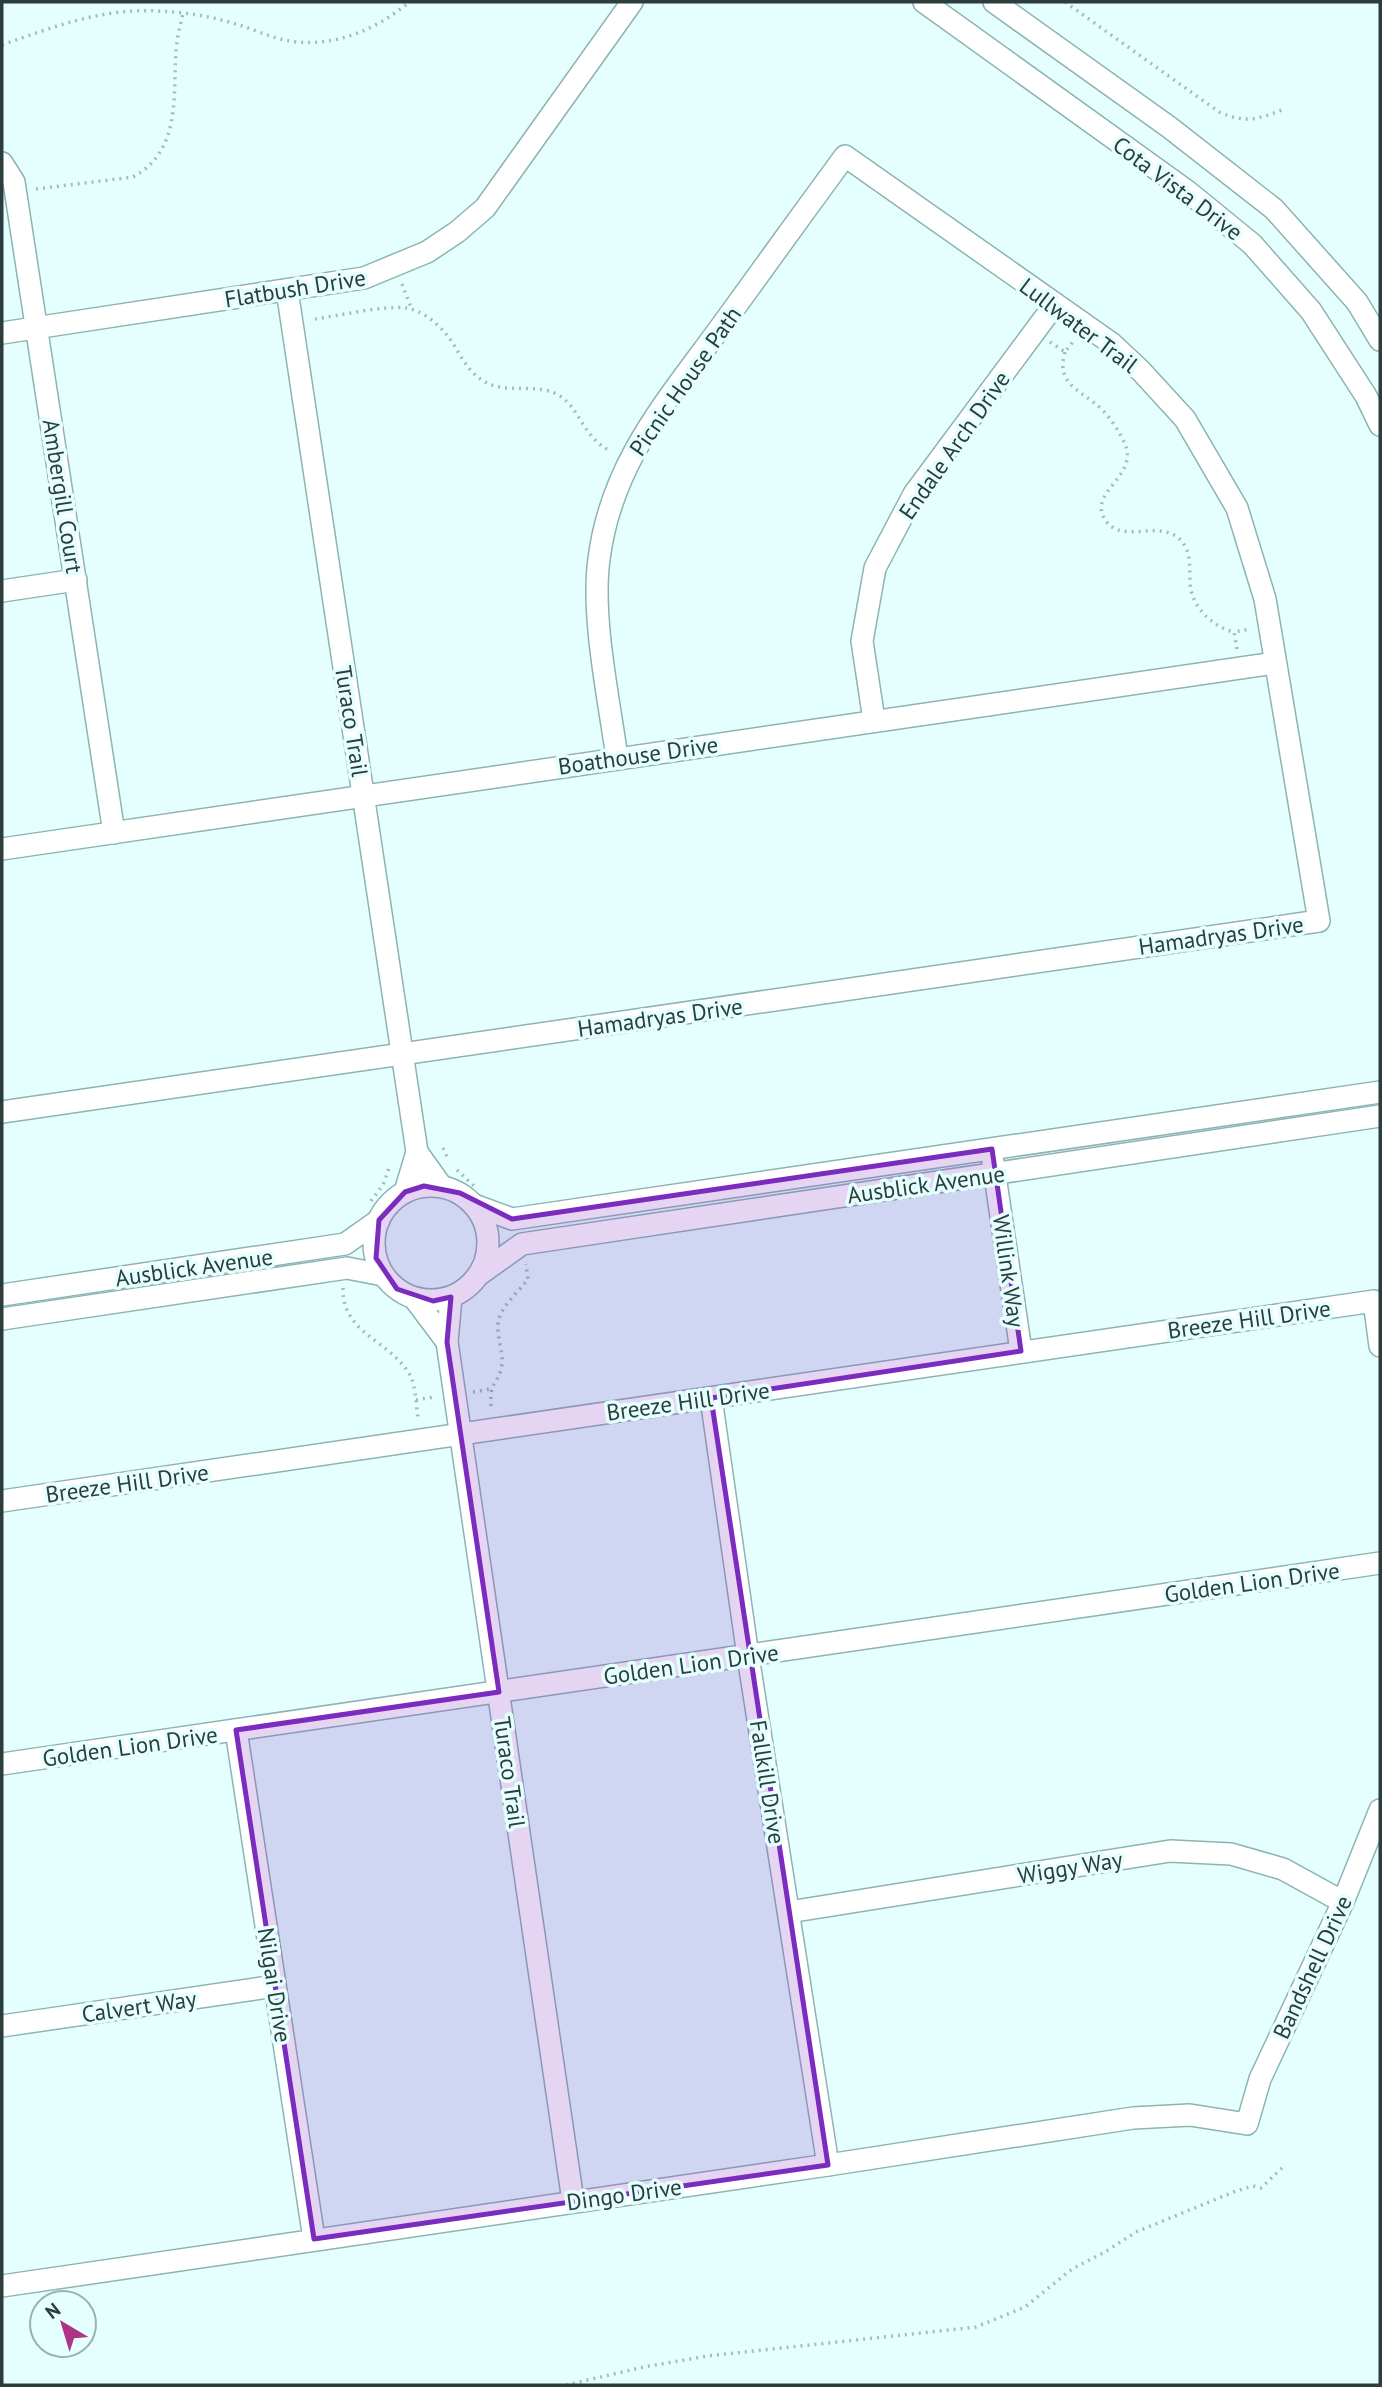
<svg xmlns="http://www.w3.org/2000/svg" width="1382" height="2387" font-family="'PT Sans',sans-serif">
<rect width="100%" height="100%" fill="#e5fffe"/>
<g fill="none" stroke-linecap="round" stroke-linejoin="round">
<defs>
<g id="minor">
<path d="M924,2L1187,191L1252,244L1311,311L1366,396L1380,425"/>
<path d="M994,2L1169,127L1274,209L1357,302L1380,340"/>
<path d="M2,163L14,182L114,833"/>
<path d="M287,290L417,1152"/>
<path d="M2,333L364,278L427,252L457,232L485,208L632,2"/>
<path d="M2,591L76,580"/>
<path d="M874,720L862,641L875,568L914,494L1055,304"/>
<path d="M2,849L1275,663"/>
<path d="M2,1112L1319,921L1265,599L1237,508L1185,419L1141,371L1111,343L845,156C803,213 762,270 720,328C666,402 611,464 599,559C591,617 609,699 617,758"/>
<path d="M993,1162L1021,1351"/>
<circle cx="431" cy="1243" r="57"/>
<path d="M405,1192L417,1152L442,1187"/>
<path d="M474,1205L512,1219L1380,1092"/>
<path d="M480,1274L522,1244L1380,1116"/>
<path d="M2,1295L345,1244L379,1220"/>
<path d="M414,1298L447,1342L451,1297"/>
<path d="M2,1319L347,1268L383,1275"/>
<path d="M447,1342L573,2201"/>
<path d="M711,1398L748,1656L828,2165"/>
<path d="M2,1501L1374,1301L1380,1346"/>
<path d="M236,1730L314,2239"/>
<path d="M2,1764L1380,1563"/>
<path d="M789,1912L1170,1851L1231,1854L1283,1869L1343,1902"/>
<path d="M2,2026L275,1986"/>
<path d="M2,2286L828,2165L1133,2118L1190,2115L1247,2124L1260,2079L1343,1902L1380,1810"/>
</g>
</defs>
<use href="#minor" stroke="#8bb4b3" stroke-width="24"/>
<g stroke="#a4bbba" stroke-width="3.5" stroke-dasharray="2 5" stroke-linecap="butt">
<path d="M1065,2L1219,112C1245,123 1256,120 1282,110"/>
<path d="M2,45C53,27 102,8 157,11C183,12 210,16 236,24C256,30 275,40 297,42C338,46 379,28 409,2"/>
<path d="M36,189L133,177C181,151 173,97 176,51C177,38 180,26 183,13"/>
<path d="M402,284L412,310"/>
<path d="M315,319C338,316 384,305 406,308C421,310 436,322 446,334C458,348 465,370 482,380C505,396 536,381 560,396C580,409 583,437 610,451"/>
<path d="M1050,342L1065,352L1075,339"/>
<path d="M1065,352C1056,382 1077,389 1097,405C1108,414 1120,432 1125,444C1138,476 1092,490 1103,516C1118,549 1163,515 1183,543C1193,556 1188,575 1191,590C1195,610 1215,628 1234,632"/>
<path d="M1237,649L1234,632L1250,629"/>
<path d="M443,1148L448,1159"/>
<path d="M457,1170L474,1186"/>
<path d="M371,1201L383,1185L390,1165"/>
<path d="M343,1288C342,1334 390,1340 410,1375C416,1387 416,1405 418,1418"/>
<path d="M473,1392L490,1389"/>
<path d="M416,1400L434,1397"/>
<path d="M491,1406C490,1382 494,1389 501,1370C505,1355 497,1340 498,1325C499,1307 518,1293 528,1279L526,1264"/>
<path d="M566,2385L644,2367L708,2356L976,2327L1025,2307L1072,2269L1105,2252L1136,2232L1236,2191L1253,2186L1261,2188L1285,2165"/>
</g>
<use href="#minor" stroke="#fff" stroke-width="21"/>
</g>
<path fill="#7b2cbf" fill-opacity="0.2" stroke="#7b2cbf" stroke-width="5" stroke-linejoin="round" d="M992,1149L1021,1351L711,1398L828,2165L314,2239L236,1730L499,1692L447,1342L451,1297L433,1301L397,1289L376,1258L379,1220L405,1192L424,1186L460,1193L512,1219Z"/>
<g text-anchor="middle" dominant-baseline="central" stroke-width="7" stroke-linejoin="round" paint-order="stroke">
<g font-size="23" fill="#2c3d3d" stroke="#e5fffe">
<text transform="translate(1178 188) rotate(37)">Cota Vista Drive</text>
<text transform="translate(295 288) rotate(-9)">Flatbush Drive</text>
<text transform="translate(1079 325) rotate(37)">Lullwater Trail</text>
<text transform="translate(685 381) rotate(-55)">Picnic House Path</text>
<text transform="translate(954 445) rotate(-55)">Endale Arch Drive</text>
<text transform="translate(63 496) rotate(81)">Ambergill Court</text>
<text transform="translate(352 721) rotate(81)">Turaco Trail</text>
<text transform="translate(638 755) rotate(-8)">Boathouse Drive</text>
<text transform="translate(1221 935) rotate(-8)">Hamadryas Drive</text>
<text transform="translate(660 1017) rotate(-8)">Hamadryas Drive</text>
<text transform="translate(926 1184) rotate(-8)">Ausblick Avenue</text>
<text transform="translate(194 1267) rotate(-8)">Ausblick Avenue</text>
<text transform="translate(1009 1271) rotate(82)">Willink Way</text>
<text transform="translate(1249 1319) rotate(-8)">Breeze Hill Drive</text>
<text transform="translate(688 1401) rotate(-8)">Breeze Hill Drive</text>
<text transform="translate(127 1483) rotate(-8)">Breeze Hill Drive</text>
<text transform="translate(1252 1582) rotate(-8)">Golden Lion Drive</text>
<text transform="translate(691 1664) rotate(-8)">Golden Lion Drive</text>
<text transform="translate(130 1746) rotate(-8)">Golden Lion Drive</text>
<text transform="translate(510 1772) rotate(82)">Turaco Trail</text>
<text transform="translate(768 1782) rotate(81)">Fallkill Drive</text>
<text transform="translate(1070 1867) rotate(-9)">Wiggy Way</text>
<text transform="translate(1312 1967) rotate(-65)">Bandshell Drive</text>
<text transform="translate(275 1985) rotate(81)">Nilgai Drive</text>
<text transform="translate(139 2006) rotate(-8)">Calvert Way</text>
<text transform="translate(624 2194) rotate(-8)">Dingo Drive</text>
</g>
</g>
<rect width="1382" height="2387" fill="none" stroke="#2c3d3d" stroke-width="7"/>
<g transform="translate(63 2324) rotate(322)"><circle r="33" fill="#e5fffe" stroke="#9bb1b1" stroke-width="2"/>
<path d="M0-5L12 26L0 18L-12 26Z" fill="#b03485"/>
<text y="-10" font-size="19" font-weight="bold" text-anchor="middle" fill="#2c3d3d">N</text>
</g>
</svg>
